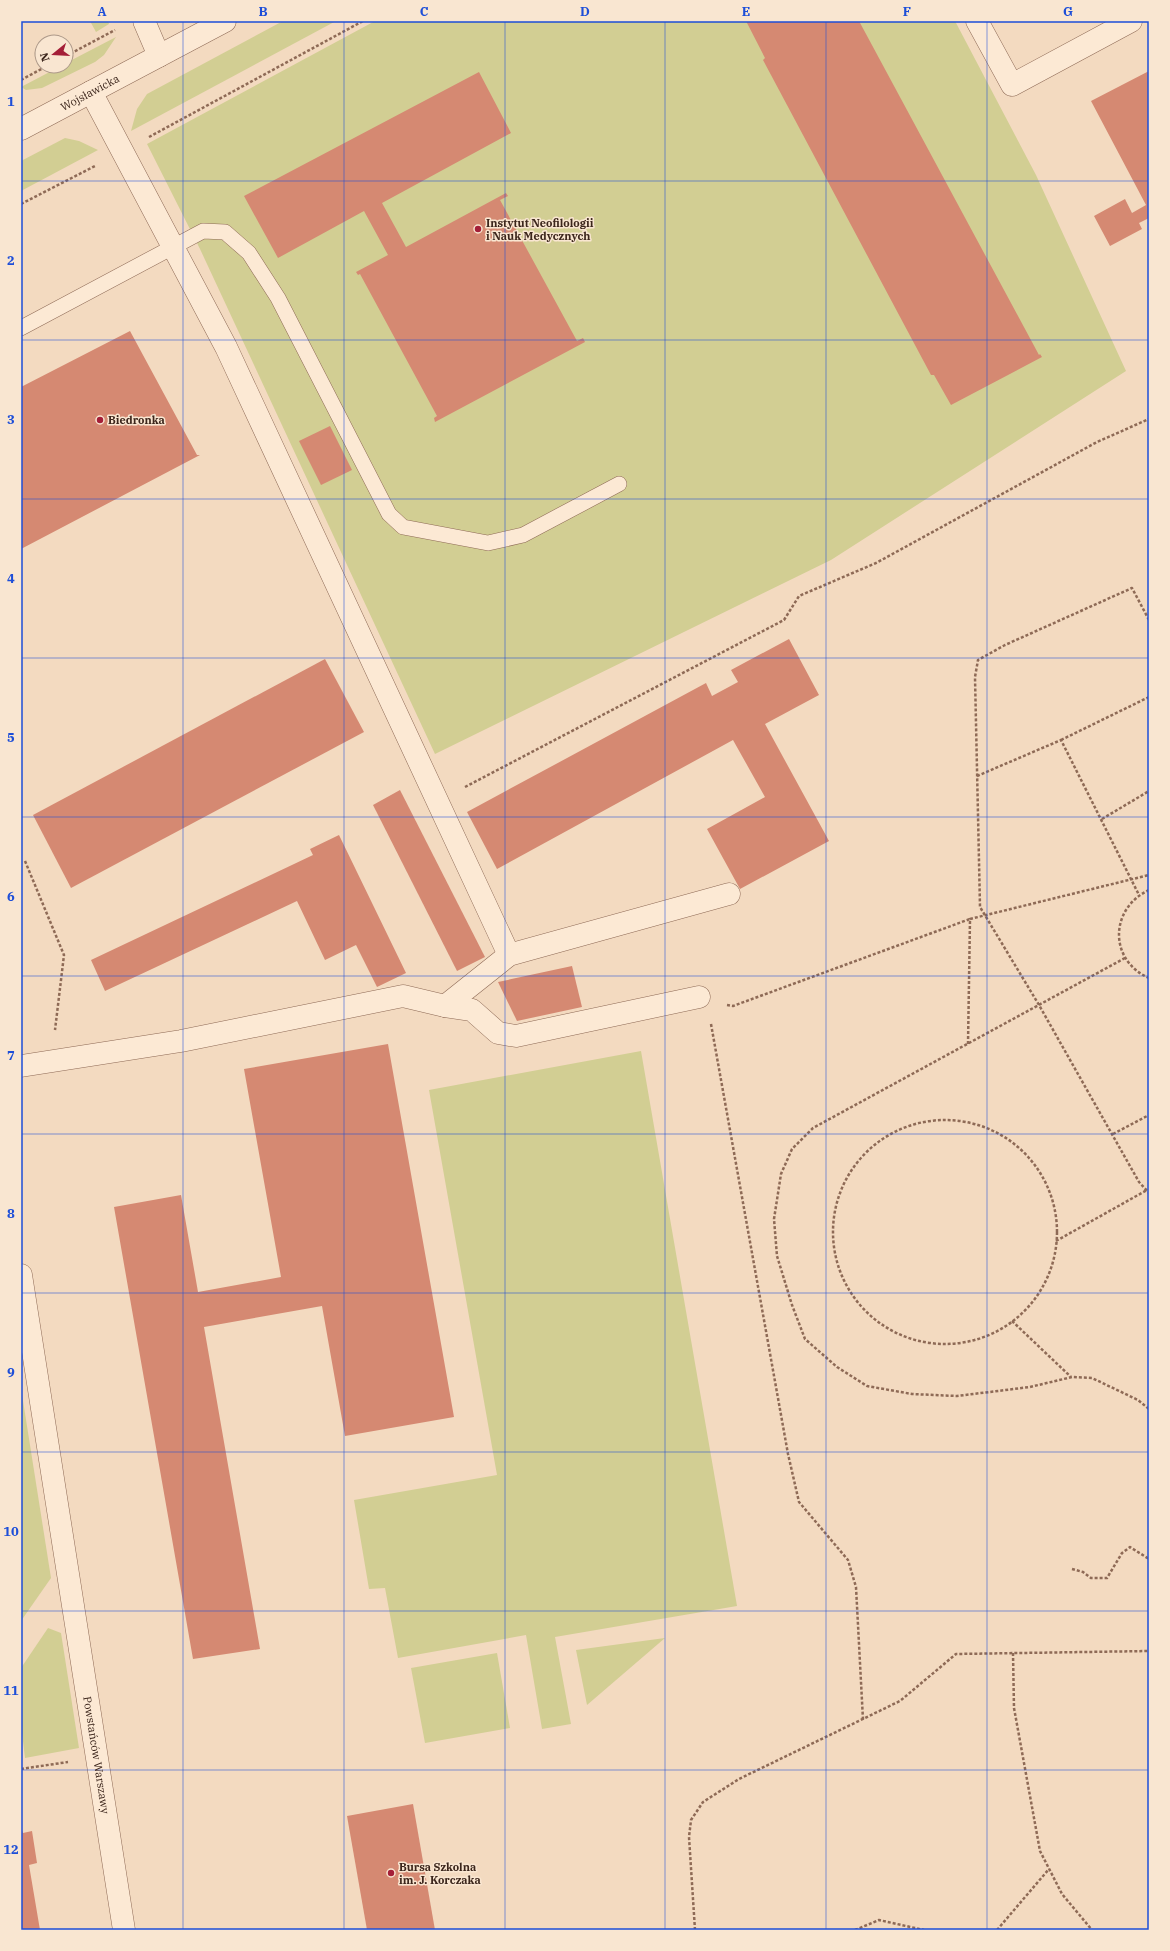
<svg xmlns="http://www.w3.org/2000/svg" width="1170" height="1951" font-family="'IBM Plex Serif',serif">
<rect width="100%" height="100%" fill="#f3dac0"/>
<g fill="#d2ce93">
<path d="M90,21H108L109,24L96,32Z"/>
<path d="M283,21H336L131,131L137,109L147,94Z"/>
<path d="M375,21H955L1036,175L1126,371L831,560L435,754L200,249L147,144Z"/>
<path d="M116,37L104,55L95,62L42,88L26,90L21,87L61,66H66V63Z"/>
<path d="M65,138L79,141L98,150L21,191V161Z"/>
<path d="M641,1051L737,1606L555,1637L571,1724L542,1729L526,1635L398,1658L385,1588L369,1589L354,1500L497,1475L429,1090Z"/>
<path d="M21,1388L51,1578L21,1621Z"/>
<path d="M48,1628L61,1633L79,1748L25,1758L21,1725V1668Z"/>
<path d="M665,1638L587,1705L576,1650Z"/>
<path d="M497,1653L510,1728L425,1743L411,1668Z"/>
</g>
<g fill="#d58972">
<path d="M746,21H859L1039,355L1040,354L1042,357L951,405L934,375H931L763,60L765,58Z"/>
<path d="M1149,71V218L1139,223L1142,229L1110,246L1094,216L1125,199L1132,213L1146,205L1091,101Z"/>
<path d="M479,72L511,133L382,203L406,247L506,193L508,196L500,200L577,341L583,338L585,342L435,422L434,418L437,416L360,274L358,275L356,272L388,255L364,211L278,258L244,196Z"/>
<path d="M130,331L197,455H200L21,549V387Z"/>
<path d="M330,426L352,470L321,485L299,441Z"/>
<path d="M789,639L819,695L765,724L829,841L740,889L707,829L765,797L733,740L497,869L467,812L706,683L712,696L738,682L731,670Z"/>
<path d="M325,659L364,732L71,888L33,815Z"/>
<path d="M400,790L485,957L457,971L373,805Z"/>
<path d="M339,835L406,973L377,987L356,945L325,960L297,901L105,991L91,960L313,855L310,849Z"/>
<path d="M572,966L582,1007L517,1021L498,982Z"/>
<path d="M388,1044L454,1417L345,1436L322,1306L204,1327L260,1649L193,1659L114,1207L181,1195L198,1292L281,1277L244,1069Z"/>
<path d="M413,1804L435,1930H367L347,1816Z"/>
<path d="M21,1828L23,1833L32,1831L37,1863L29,1865L40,1930H21Z"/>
</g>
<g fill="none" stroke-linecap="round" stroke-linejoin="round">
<defs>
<path id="service" d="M21,328L203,231L225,232L249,253L278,298L389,514L403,527L488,543L523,535L619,484"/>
<g id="minor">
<path d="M144,21L159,56"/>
<path d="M977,21L1012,85L1131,21"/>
<path d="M91,92L226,347L509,955"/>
<path d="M445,1006L472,1010L498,1033L516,1036L699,997"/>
<path d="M21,1066L181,1041L403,996L445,1006L509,955L729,894"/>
</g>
<g id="tertiary">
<path id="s1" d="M21,129L225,21"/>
<path id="s2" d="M21,1275L124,1930"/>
</g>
</defs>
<use href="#service" stroke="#8e6a56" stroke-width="16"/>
<use href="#minor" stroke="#8e6a56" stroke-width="23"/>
<use href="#tertiary" stroke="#8e6a56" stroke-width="23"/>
<g stroke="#8e6a56" stroke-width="2.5" stroke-dasharray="3 2" stroke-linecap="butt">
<path d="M66,56L115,30"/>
<path d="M21,80L47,66"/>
<path d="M149,137L363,21"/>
<path d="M21,204L95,166"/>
<path d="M1149,620L1132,588L1005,645L978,660L975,677L980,907L1039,1005L1139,1182L1149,1193"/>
<path d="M1061,740L1149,697"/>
<path d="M977,776L1061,740L1139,895"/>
<path d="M465,787L784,620L799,596L876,563L1097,442L1149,419"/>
<path d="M1102,819L1149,791"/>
<path d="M25,861L64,955L55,1030"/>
<path d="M1149,890C1110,908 1108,960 1149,978"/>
<path d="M1125,958L813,1128L792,1149L781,1174L774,1219L777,1256L792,1305L805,1339L837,1367L867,1386L912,1394L957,1396L1030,1387L1072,1377L1092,1378L1138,1400L1149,1409"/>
<path d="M727,1005L733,1006L970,919"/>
<path d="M711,1024L788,1454L799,1502L848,1560L856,1587L863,1720"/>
<path d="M968,1044L970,919L1149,875"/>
<circle cx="945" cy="1232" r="112"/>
<path d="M1113,1134L1149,1115"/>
<path d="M1056,1241L1147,1190"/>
<path d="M1012,1321L1071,1377"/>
<path d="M1072,1569L1083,1572L1091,1578H1107L1122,1553L1130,1547L1149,1559"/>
<path d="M1013,1653L1014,1708L1040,1851L1062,1894L1092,1930"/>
<path d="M21,1769L68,1762"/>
<path d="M695,1930L689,1837L691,1820L703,1802L739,1779L900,1701L956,1654L1149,1651"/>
<path d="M855,1930L879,1920L924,1930"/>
<path d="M997,1930L1049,1869"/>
</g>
<use href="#service" stroke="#fce9d4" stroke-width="15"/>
<use href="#minor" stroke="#fce9d4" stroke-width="22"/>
<use href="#tertiary" stroke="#fce9d4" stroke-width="22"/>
</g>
<path fill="none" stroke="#1d4ed8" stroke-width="1" stroke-opacity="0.55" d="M183,21V1930M344,21V1930M505,21V1930M665,21V1930M826,21V1930M987,21V1930M21,181H1149M21,340H1149M21,499H1149M21,658H1149M21,817H1149M21,976H1149M21,1134H1149M21,1293H1149M21,1452H1149M21,1611H1149M21,1770H1149"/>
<g fill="#a41f38" stroke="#f9e6d1" stroke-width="1.5">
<circle cx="478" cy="229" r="4"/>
<circle cx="100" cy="420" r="4"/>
<circle cx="391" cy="1873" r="4"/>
</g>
<g text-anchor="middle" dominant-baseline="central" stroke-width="3" stroke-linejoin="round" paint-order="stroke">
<g font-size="11" fill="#3c261c" stroke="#f9e6d1">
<text stroke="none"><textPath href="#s1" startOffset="78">Wojsławicka</textPath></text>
<text stroke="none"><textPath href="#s2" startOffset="486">Powstańców Warszawy</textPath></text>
</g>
<g font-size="11" font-weight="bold" fill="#3c261c" stroke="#f9e6d1" text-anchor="start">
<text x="486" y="223">Instytut Neofilologii<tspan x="486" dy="13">i Nauk Medycznych</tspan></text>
<text x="108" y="420">Biedronka</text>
<text x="399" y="1867">Bursa Szkolna<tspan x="399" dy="13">im. J. Korczaka</tspan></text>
</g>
</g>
<rect width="1170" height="1951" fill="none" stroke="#f9e6d1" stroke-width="44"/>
<g transform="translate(54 54) rotate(252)"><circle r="19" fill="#f9e6d1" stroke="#ad9989"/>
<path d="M0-3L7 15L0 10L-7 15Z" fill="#a41f38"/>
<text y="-6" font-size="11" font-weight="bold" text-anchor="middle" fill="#3c261c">N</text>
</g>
<rect x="22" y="22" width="1126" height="1907" fill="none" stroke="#1d4ed8" stroke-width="1.5"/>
<g font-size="13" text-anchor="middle" font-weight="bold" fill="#1d4ed8">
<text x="102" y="16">A</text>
<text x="263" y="16">B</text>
<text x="424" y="16">C</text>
<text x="585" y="16">D</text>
<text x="746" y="16">E</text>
<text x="907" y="16">F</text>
<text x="1068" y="16">G</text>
<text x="11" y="106">1</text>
<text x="11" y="265">2</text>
<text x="11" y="424">3</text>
<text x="11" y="583">4</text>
<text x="11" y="742">5</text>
<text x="11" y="901">6</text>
<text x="11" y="1060">7</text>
<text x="11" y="1218">8</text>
<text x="11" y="1377">9</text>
<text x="11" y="1536">10</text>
<text x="11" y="1695">11</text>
<text x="11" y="1854">12</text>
</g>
</svg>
